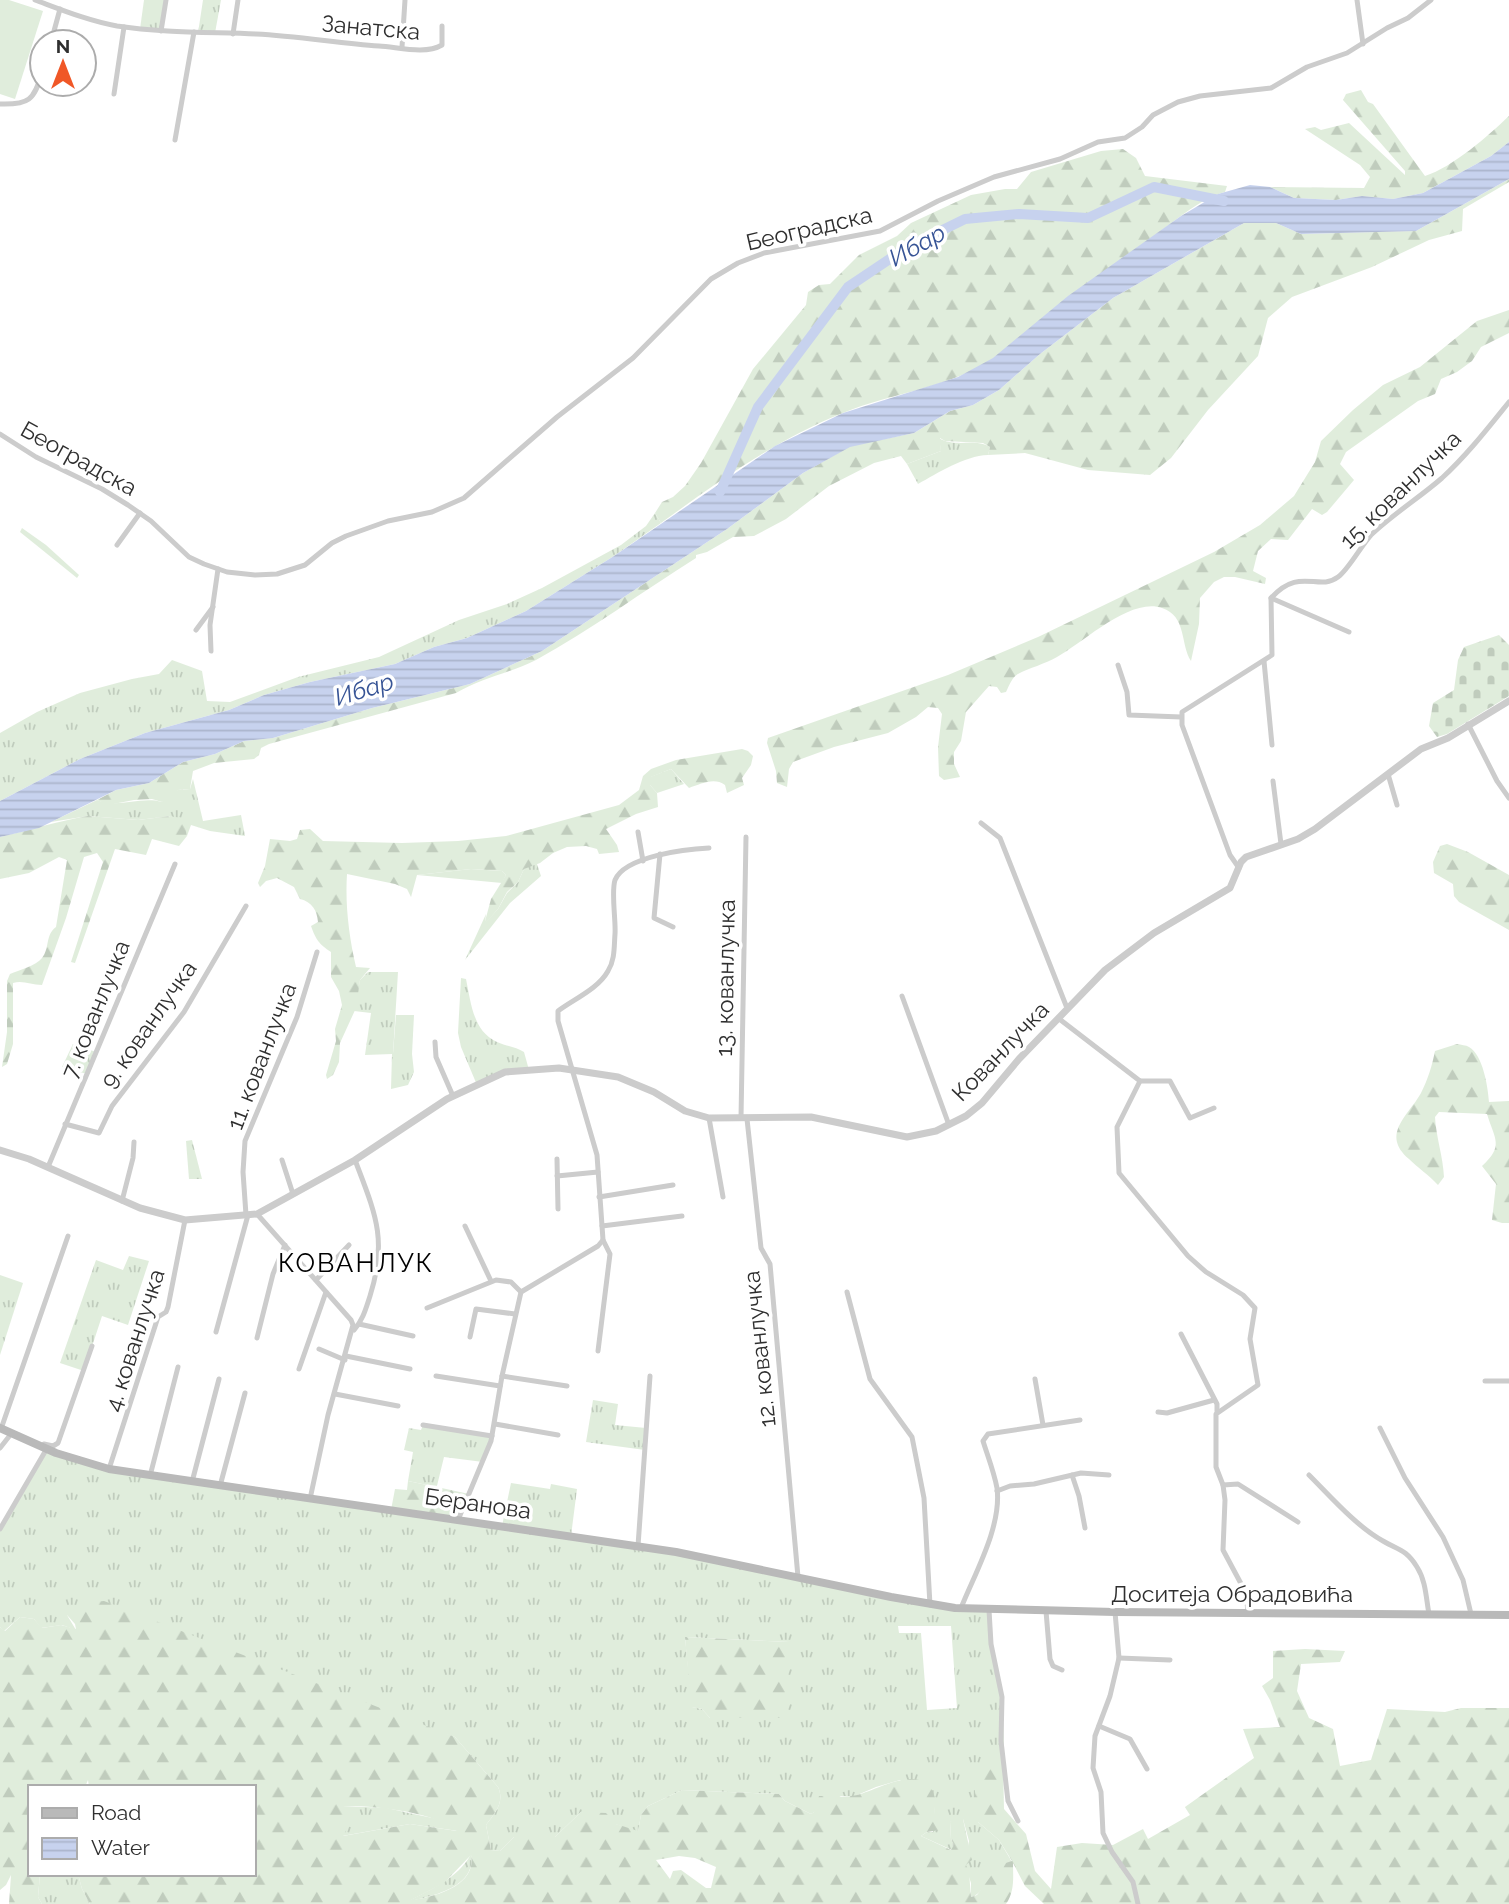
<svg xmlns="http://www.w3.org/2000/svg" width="1509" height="1904" font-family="Raleway,sans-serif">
<defs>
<pattern id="grass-tufts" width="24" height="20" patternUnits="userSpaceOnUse" patternTransform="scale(1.75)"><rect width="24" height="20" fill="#e0eddc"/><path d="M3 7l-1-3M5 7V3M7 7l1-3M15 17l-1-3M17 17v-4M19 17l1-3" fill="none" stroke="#c0ccbd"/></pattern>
<pattern id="forest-firs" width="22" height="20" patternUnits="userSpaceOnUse" patternTransform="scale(1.75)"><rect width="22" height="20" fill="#e0eddc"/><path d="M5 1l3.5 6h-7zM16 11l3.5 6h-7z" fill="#c0ccbd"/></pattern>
<pattern id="cemetery-stones" width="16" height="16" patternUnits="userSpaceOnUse" patternTransform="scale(1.75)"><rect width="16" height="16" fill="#e0eddc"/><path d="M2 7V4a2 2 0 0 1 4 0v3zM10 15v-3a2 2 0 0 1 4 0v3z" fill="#c0ccbd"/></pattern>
<pattern id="water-rules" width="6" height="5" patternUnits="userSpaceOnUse" patternTransform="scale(1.75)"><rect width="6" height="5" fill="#c7d2ee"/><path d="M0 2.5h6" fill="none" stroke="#abb5cc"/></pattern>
</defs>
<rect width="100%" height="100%" fill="#fff"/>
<g fill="url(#grass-tufts)" fill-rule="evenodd">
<path d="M144,0H166L161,31L140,29Z"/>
<path d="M203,0H221L215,33H198Z"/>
<path d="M939,438C954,448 975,438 990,447L988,455C964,456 938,473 918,484L907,464L941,451Z"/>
<path d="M655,513L661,523L614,556L526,611L467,638L434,647L395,664L310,682L264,695L229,710L145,733L80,759L0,801V733L37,712L80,693L132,679L159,674L172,660L202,671L207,701L230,702L298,677L379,657L459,620L507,604L542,588L621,545L646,526Z"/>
<path d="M22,528L46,545L79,575L77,578L20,532Z"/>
<path d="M671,769L684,784L657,793L650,785V777Z"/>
<path d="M193,779L203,821L241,815L245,836L210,831L191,825L187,836L186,832L171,816L138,820L88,816L51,822L97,800C117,809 140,796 162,802L178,790L190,789Z"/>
<path d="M532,864H537L541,876L510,903L465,960L486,914L485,923L498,909L507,893L518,882L524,869Z"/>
<path d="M471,869L502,871L506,875L502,883L417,875Z"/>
<path d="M368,972H398L393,1054H412L414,1072L408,1085L391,1089L392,1054L365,1055L371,1013L354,1011L360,980Z"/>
<path d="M461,978L466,979C471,1003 473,1031 497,1042C506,1046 516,1047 524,1052L529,1070L505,1072L477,1085L461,1047L458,1033Z"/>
<path d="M73,1044L96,1052L87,1074L62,1067Z"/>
<path d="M192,1140L202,1179H189L186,1141Z"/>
<path d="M129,1256L149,1261L128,1325L102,1316L84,1371L60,1363L96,1260L123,1270Z"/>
<path d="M0,1275L23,1283L0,1355Z"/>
<path d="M593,1400L618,1404L615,1425L646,1428L645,1450L586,1442Z"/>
<path d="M423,1425L492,1436L483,1462L444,1457L435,1494L431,1495L427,1485L408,1481L413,1452L404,1450L409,1428L421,1430Z"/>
<path d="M46,1450L86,1464L502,1526L511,1483L550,1489L551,1484L577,1489L571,1536L624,1544L891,1597L989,1610C992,1660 1008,1710 1003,1761C1001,1779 985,1805 978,1822L999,1840L1012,1862C990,1864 989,1892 971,1897V1883L965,1865L969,1841L963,1819L950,1822L951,1839L954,1845L952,1850L921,1836L927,1832H933L935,1799L900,1780L876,1787L855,1796H841L811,1814L785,1801L779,1794L682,1790L648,1806L641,1815L638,1832L581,1812L555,1837H514L500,1851L491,1850L486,1825C495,1813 505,1802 498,1787L455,1737L67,1615L76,1630L62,1625L41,1628L34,1619L20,1617L4,1631L0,1627V1529ZM898,1626H951L957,1708L927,1710L921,1633H899ZM685,1637L789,1642L710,1718L702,1709L692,1707Z"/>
<path d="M342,1806L387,1808L409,1813L447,1821L458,1831L410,1824L342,1836Z"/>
<path d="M471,1854C477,1888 431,1896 407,1902C430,1889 458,1879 471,1854Z"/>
<path d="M40,1874H78L82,1889L90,1904H42L38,1897Z"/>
</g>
<g fill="url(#forest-firs)" fill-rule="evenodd">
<path d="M1361,90L1368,102L1373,104L1425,176C1453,167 1488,136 1509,116V142L1491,156L1423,193L1393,199L1362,196L1336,200L1294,198L1270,187L1364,188L1370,177L1360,165L1305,129L1315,127L1321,130L1349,123L1405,175V171L1343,100L1346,94Z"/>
<path d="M1123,149L1136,158L1145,176L1227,186L1225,192C1201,198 1178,219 1158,233C1103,273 1051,316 997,356C952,388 893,392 843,413C777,439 718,482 661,523L655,513L662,502L673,497L685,486L701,463L753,369L806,305L808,292L819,285L830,284L859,255L897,236L911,223L971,195L1005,189H1017L1031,172L1101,151Z"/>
<path d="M1509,179V182L1463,209L1462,231L1429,240L1372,267L1292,297L1268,318L1258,356L1208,410L1171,458L1150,475L1088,470L1025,453L988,455L990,447L983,443L945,441L940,438L941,451L907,464L901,456L874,463L829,486L786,519L754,536L733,537L707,552L696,555V558C643,591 591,630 536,660C510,673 481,678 456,693L269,744L261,748L259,755L254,759L214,763L193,771L190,789L178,790L175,799L162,802L152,799L134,800L108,805L97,800L116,790L149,783L183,762L215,754L244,741L273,738L372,708L470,684L542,651L727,529L803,473L850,446L914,433L950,411L973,405L999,390L1040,354L1113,298L1244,223H1276L1301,234L1416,231Z"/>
<path d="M1509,310V333L1481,347L1472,361L1457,372L1441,379L1435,394L1418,401L1346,452L1340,464L1354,480L1327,512L1322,515L1312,509L1288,540L1271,539L1258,551L1253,571L1266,578L1265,584L1235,577H1224L1214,582L1200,598L1199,624L1191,661C1180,644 1187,616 1162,608C1130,597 1083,643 1057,657C1045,664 1029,668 1018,674C1012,677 1009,686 1006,692L1001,693L997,687L989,686L966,712L961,741L954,752V764L960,777L944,780L939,776L938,747L942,714L938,708L928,707L916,717L888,733L834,747L793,762L789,769L787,787L777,783L776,771L767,743L768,738L948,675L1038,637L1214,552L1260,525L1294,496L1315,462L1321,441L1353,410L1383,385L1420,367L1477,321Z"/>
<path d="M742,749L748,751L753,756L751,765L742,778L744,785L727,793L725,785C714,777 701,784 689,788L671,769L651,777L650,785L657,793L658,807L636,814L606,829L617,845L619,852L599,854L597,849L586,846L567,847L553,853L540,863L524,869L518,882L507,892L498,909L484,925L491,899L506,875L502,871L471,869L417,875L411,897L407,889L395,884L347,874C345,905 349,937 356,967L370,968L360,980L356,1008L340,1043L339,1062L333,1075L327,1079L326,1075L336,1041L335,1029L342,1005L339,991L331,977V952C319,944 316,940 311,926L318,922C317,910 312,902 300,899L294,887L277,878L266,881L260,887L258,883L265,866L270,839L290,841L297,839L300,830L310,829L323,841L402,843L458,841L506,836L619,805L639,790L643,776L651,769L676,760Z"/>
<path d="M88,816L138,820L171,816L181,819L185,826L187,836L179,846L152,839L146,855L115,849L75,963L71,962L103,862L97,853L84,857L66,918L42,985C31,985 23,980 13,983V1044L7,1064L2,1067L7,1032V981L10,974C19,970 36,966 42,958C50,948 45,935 56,927L67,860L59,857L29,873L0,879V837C30,830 58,821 88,816Z"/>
<path d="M1447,844L1468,852L1509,875V930L1459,902L1454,896L1453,884L1434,873L1433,862L1440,846Z"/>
<path d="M1457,1044C1461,1045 1466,1045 1469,1047C1483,1055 1488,1087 1489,1102L1509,1101V1223H1502L1492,1220L1496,1184L1482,1166C1504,1146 1495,1140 1487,1114L1439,1112L1435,1117C1436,1137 1443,1156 1444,1177L1438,1185C1429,1175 1418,1168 1409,1159C1380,1134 1409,1115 1421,1093C1428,1079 1432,1066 1435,1051Z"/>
<path d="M408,1481L427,1485L431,1495L435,1494L437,1487L469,1494L458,1520L391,1510L395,1489L407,1490Z"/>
<path d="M104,1601L455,1737L498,1787C505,1802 495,1813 486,1825L491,1850L500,1851L514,1837H555L581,1812L606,1813L616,1824L638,1831L641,1815L648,1806L682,1790L779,1794L785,1801L811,1814L814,1812L819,1796C831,1796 845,1798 857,1795C878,1790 925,1760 935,1798C936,1803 934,1810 935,1815C938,1821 940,1822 940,1830L927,1832L921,1836L951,1850L954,1845L951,1839L950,1822L956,1818L963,1819L972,1860L966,1865L969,1872L971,1897L977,1895L999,1865L1012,1861L999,1840L978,1822L974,1806L975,1790L986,1758L998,1755L1003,1763L1004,1809L1026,1834L1035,1871L1051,1889L1057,1847L1082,1843L1113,1845L1143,1829L1148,1839L1190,1815L1185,1807L1254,1758L1243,1729L1280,1727L1270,1700L1262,1686L1273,1678V1651L1305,1649L1345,1651L1340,1662L1301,1664L1297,1691L1309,1718L1333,1729L1340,1766L1371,1760L1387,1709L1445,1712L1461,1708H1509V1904H1044L1025,1886L1013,1863C1013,1877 1015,1891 1006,1904H90L82,1889L78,1874H254V1787H89L88,1780L85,1787H30V1874H40L38,1897L42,1904H9L11,1875L6,1885L0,1890V1627L5,1631L20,1617L34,1619L42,1628L61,1625L76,1629L75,1624L67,1615C75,1601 90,1602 104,1601ZM343,1806C372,1805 436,1812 457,1831L410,1824L343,1836L351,1821L347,1810ZM471,1855C477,1886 434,1897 411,1900L444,1883ZM679,1856L695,1858L716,1867L711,1888H706L681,1870L673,1871L670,1879L656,1860Z"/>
<path d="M685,1637L789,1642L787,1718H710L702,1709L691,1707Z"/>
</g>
<path fill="url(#cemetery-stones)" d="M1499,635L1509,645V696L1447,734L1437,737L1429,726L1433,703L1454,690L1458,660L1464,647Z"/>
<g fill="#e0eddc">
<path d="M0,0H9L43,11L15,99L0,94Z"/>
<path d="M396,1015H414L412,1054H393Z"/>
</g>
<path fill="url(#water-rules)" d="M1509,142V179L1416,231L1301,234L1276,223H1244L1113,298L1040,354L999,390L973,405L950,411L914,433L850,447L803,473L727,529L542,651L470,684L372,708L273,738L244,741L215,754L183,762L149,783L116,790L39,828L0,837V801L80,759L145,733L229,710L264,695L310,682L395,664L434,647L467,638L526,611L614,556L775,446L843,413L958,377L993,358L1068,296L1181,216L1218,194L1250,185L1270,187L1294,198L1336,200L1362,196L1393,199L1423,193L1491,156Z"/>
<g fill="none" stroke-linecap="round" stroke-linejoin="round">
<path stroke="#c7d2ee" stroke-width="10" d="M720,492L758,407L848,287L906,248L965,219L1019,214L1088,218L1154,187L1224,201"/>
<g stroke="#ccc" stroke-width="5">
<path d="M35,0C62,10 89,21 117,26C163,33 210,32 256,34C297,36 338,43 379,46C398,47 425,55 442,45V26"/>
<path d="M1357,0L1363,44"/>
<path d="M161,31L166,0"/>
<path d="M233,34L238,0"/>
<path d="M51,42L60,9"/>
<path d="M402,47L405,0"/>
<path d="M114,94L124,27"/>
<path d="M0,104C29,105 34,100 42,73"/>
<path d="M175,140L194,32"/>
<path d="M0,434L36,457L102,489L128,505L151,521L189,557L204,564L227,572L255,575L277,574L305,565L332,543L346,536L388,521L432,512L464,498L557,417L633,358L711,279L738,263L764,253L880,231L938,201L994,177L1060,159L1098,142L1125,138L1142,127L1153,115L1178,102L1200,96L1271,88L1307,67L1347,53L1387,28L1408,18L1431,0"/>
<path d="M117,545L140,513"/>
<path d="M1271,598L1349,632"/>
<path d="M196,630L213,607"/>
<path d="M211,651L210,625L218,569"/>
<path d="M1264,661L1272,745"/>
<path d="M1118,665L1127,692L1129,715L1181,717"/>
<path d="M1468,724L1497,781L1509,798"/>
<path d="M1388,774L1397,805"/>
<path d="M1273,781L1281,844"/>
<path d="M981,823L1000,838L1067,1008"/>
<path d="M638,832L643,861"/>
<path d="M660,854L654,918L673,927"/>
<path d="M1239,868L1230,855L1182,725V712L1272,655L1271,598C1300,566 1318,592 1338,577C1348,570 1361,546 1371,535C1393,514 1419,498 1442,478C1467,455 1488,428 1509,402"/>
<path d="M902,996L949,1125"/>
<path d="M1058,1018L1140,1081L1117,1127L1119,1173L1188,1256L1206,1272L1243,1295L1255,1308L1250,1339L1258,1385L1216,1414V1467L1223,1485L1225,1500L1223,1550L1246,1593L1248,1612"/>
<path d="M435,1042L436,1057L453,1096"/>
<path d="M1140,1081H1170L1190,1118L1214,1108"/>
<path d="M709,1118L723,1197"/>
<path d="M741,1118L746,837"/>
<path d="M747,1119L761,1248L770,1264L798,1577"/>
<path d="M65,1124L99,1133L112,1106L184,1012L246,906"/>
<path d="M557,1159L558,1209"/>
<path d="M282,1160L293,1194"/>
<path d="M48,1167L175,864"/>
<path d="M557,1176L598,1172"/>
<path d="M599,1197L673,1185"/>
<path d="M122,1201L133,1158L134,1142"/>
<path d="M257,1214L351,1320L353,1325L328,1415L310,1499"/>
<path d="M246,1215L243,1172L245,1141L297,1017L317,952"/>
<path d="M465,1226L491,1281"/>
<path d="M602,1226L682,1216"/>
<path d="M316,1280L349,1245"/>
<path d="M847,1292L870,1379L912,1437L924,1498L930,1605"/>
<path d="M427,1308L496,1280L511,1282L521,1292"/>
<path d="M359,1324L413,1336"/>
<path d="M354,1330C363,1320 366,1308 370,1296C388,1239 375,1213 355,1160"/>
<path d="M216,1332L248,1215"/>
<path d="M1181,1334L1217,1404V1411"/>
<path d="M470,1337L476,1309L515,1314"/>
<path d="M257,1338L273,1274L285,1245"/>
<path d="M319,1349L345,1360"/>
<path d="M598,1351L610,1254L603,1240"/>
<path d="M346,1356L410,1369"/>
<path d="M299,1369L326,1292"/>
<path d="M436,1376L500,1386"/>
<path d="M502,1376L567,1386"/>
<path d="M1035,1379L1043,1425"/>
<path d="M1485,1381H1509"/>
<path d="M335,1394L398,1406"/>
<path d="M1158,1412L1167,1413L1214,1400"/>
<path d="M495,1424L558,1435"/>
<path d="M423,1425L492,1436"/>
<path d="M1380,1428L1405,1478L1443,1537L1463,1580L1471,1614"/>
<path d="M1,1429L68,1236"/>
<path d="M44,1444L53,1446L58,1443L92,1346"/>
<path d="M0,1448L11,1434"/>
<path d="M109,1469L158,1317L166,1312L168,1307L185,1220"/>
<path d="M1072,1475L1079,1496L1085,1528"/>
<path d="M1309,1475C1331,1497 1356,1526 1383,1541C1398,1550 1406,1549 1417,1567C1426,1581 1426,1598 1429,1614"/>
<path d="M150,1476L178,1367"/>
<path d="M192,1482L219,1379"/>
<path d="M1223,1485L1238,1484L1298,1522"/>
<path d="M220,1486L245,1393"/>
<path d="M997,1491L1010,1486L1034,1484L1081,1473L1109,1475"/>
<path d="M458,1520L491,1441L502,1376L521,1292L598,1246L603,1240L597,1155L558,1021V1011C574,999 598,989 608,971C615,960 614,947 615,934C616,920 611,892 615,880C625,856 687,849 709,848"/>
<path d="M0,1529L46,1450"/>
<path d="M638,1546L650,1376"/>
<path d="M961,1608C975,1573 1002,1526 997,1488C994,1472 988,1457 983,1441L988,1434L1080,1420"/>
<path d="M989,1610L991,1644L1002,1697L1001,1741L1008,1801L1018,1821"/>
<path d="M1046,1611L1050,1659L1053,1666L1062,1670"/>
<path d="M1115,1612L1119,1658L1110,1696L1095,1736L1093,1768L1101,1792L1103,1833L1112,1852L1133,1882L1138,1904"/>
<path d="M1119,1658L1170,1660"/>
<path d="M1099,1726L1130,1739L1147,1769"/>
</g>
<path stroke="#ccc" stroke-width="7" d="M0,1150L29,1159L140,1208L185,1220L257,1214L355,1160L447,1099L505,1072L559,1068L618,1077L654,1092L685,1111L709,1118L811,1117L907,1137L936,1131L966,1116L982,1103L1019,1059L1105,970L1154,933L1230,888L1241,862L1246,857L1298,839L1315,829L1421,749L1448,738L1509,701"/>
<path stroke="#b9b9b9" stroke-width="8" d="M0,1428L56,1453L109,1469L676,1552L891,1597L955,1608L1115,1612L1509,1615"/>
</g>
<g text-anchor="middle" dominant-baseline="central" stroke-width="7" stroke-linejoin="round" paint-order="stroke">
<g font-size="23" fill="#2f2f2f" stroke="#fff">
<text transform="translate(371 27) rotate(5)">Занатска</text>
<text transform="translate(809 228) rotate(-13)">Београдска</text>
<text transform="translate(79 458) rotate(29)">Београдска</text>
<text transform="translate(1400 489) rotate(-44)">15. кованлучка</text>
<text transform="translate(725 978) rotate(-89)">13. кованлучка</text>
<text transform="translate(95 1009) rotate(-68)">7. кованлучка</text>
<text transform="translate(148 1024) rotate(-55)">9. кованлучка</text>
<text transform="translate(1000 1051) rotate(-46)">Кованлучка</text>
<text transform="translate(261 1056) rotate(-69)">11. кованлучка</text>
<text transform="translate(134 1340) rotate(-72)">4. кованлучка</text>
<text transform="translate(759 1349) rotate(-96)">12. кованлучка</text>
<text transform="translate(478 1503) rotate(8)">Беранова</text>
<text x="1232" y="1593">Доситеја Обрадовића</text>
</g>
<g font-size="24" font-style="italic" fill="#375496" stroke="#fff">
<text transform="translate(917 245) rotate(-29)">Ибар</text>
<text transform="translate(364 689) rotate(-17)">Ибар</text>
</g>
<g font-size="26" letter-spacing="2" fill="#000" stroke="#fff">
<text x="356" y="1263">КОВАНЛУК</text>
</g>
</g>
<rect x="28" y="1785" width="228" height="91" fill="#ffffff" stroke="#acacac" stroke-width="2"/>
<rect x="42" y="1808" width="35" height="10" fill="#b9b9b9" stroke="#acacac" stroke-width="2"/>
<text x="91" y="1820" font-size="21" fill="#2f2f2f">Road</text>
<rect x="42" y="1838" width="35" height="21" fill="url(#water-rules)" stroke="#acacac" stroke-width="2"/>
<text x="91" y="1855" font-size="21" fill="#2f2f2f">Water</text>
<g transform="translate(63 63)"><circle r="33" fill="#ffffff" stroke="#acacac" stroke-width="2"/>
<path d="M0-5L12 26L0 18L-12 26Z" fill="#f05727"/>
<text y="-10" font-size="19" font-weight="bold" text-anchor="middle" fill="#2f2f2f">N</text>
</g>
</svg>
